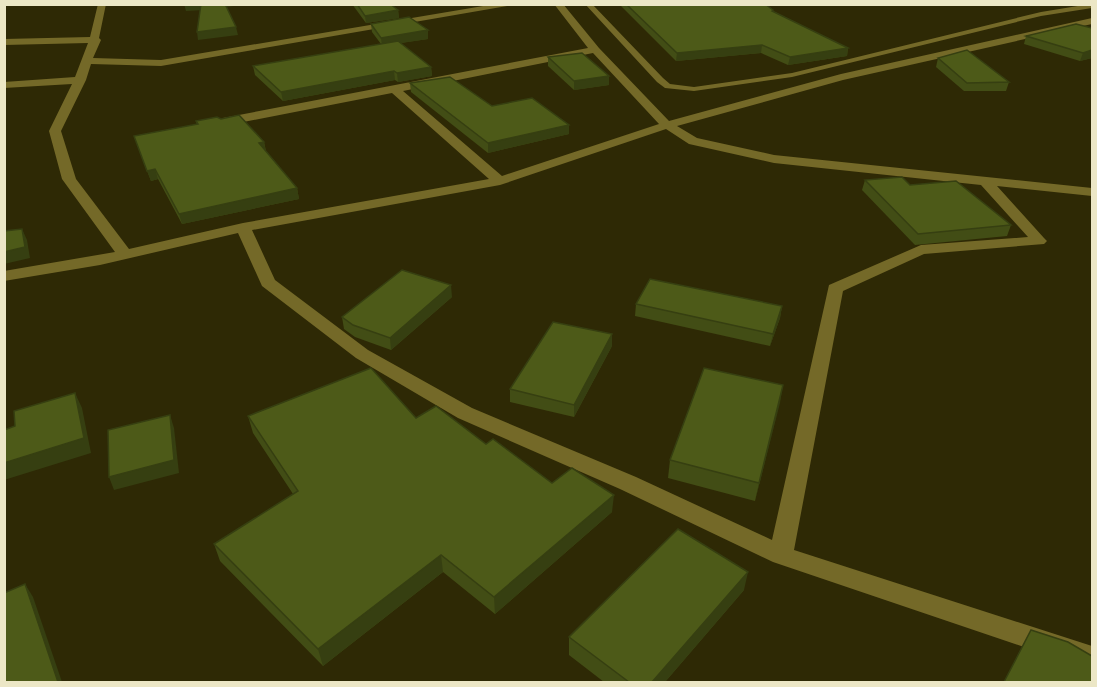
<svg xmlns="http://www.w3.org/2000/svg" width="1097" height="687" font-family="'PT Sans',sans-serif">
<rect width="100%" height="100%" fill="#2e2905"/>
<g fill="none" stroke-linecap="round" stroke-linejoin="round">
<path fill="#746928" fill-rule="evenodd" d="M585,4H592L663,78L670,84L694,87L792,73L1041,12L1090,4H1092V8L1041,16L792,77L694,91L665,88L657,82Z"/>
<path fill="#746928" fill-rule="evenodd" d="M98,4H106L99,38L101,40L93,58L161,60L495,4H518L161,66L91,64L86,80L61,131L76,179L129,249L243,223L489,179L392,93L223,126L217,122L223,118L588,48L554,4H563L599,48L669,121L841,74L1092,18V24L843,80L677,126L697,138L774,155L1092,188V196L997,186L1044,238L1047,241L1044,244L924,254L843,291L794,550L1092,646V670L773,562L620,489L458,418L356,358L262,286L238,233L100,265L4,281V271L115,252L62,179L49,131L72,84L4,88V82L75,77L88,43L4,45V39L90,37ZM593,53L659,124L502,176L403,91ZM666,129L689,144L774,163L981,185L1028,237L921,245L829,285L772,540L636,477L472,408L368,350L275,280L252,230L500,185Z"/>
</g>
<g fill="#424d15">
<path d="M352,4H390L398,10L399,18L366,23Z"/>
<path d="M619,4H765L773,10V11L848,48L847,56L788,65L761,53L676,61Z"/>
<path d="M371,24L428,30V39L400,43L431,67L432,76L398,82L395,80L283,101L255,75L253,66L381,44L372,32Z"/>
<path d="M1092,28V58L1080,61L1024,44L1026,36Z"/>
<path d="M548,57L609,85L574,90L548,66Z"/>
<path d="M938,58L1009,82L1006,91H964L936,67Z"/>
<path d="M410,83L492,106L569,134L488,153L411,92Z"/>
<path d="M196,121L264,142L266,151L297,188L299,199L182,224L158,179L151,181L134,136L197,125Z"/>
<path d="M865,180L910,185L1011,225L1007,236L915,245L862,190Z"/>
<path d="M452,297L391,350L355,337L344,329L342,317Z"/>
<path d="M636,304L782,306L780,318L770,346L635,316Z"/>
<path d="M612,346L574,417L510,402V389Z"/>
<path d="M783,385L755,501L668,478L670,460Z"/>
<path d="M248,416L416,418L486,444L552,483L612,512L495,614L443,572L323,666L220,561L214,544L293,494L253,433Z"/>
<path d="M744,590L665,682H604L569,655V637Z"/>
</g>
<g fill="#363f11">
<path d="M184,4H202L203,10L186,11Z"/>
<path d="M224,4H256L224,7Z"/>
<path d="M398,10L399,18L366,23L365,16Z"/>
<path d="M236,27L238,35L198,40L197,32Z"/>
<path d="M428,30V39L382,46L381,38Z"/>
<path d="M762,45L761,53L676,61L677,53Z"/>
<path d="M848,48L847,56L788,65L790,57Z"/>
<path d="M1092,50V58L1080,61L1083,53Z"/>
<path d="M431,67L432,76L398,82L397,73Z"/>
<path d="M394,71L395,80L283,101L281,92Z"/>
<path d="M609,76V85L574,90V81Z"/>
<path d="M569,125V134L488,153V143Z"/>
<path d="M264,142L266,152L259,143Z"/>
<path d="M155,169L158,179L151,181L147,171Z"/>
<path d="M297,188L299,199L182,224L179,214Z"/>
<path d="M22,229L27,240L30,258L4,264V252Z"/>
<path d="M451,285L452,297L391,350L390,338Z"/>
<path d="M782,306L780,318L770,346L773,334Z"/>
<path d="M612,334V346L574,417V405Z"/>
<path d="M783,385L780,403L755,501L759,483Z"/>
<path d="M75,393L82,408L91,453L4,480V463Z"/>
<path d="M170,415L174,428L179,473L114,490L109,477Z"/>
<path d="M614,495L612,512L495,614L494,597Z"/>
<path d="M441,555L443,572L323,666L318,649Z"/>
<path d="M748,572L744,590L665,682H652Z"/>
<path d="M25,584L33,597L62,682H58Z"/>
</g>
<g fill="#4d5a18" stroke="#363f11" stroke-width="1.5">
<path d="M201,4H225L236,27L197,32Z"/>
<path d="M357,4H390L398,10L365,16Z"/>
<path d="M626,4H765L773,10L772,11L848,48L790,57L762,45L677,53Z"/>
<path d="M409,17L428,30L381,38L371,24Z"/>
<path d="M1076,24L1092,28V50L1083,53L1026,36Z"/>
<path d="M398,41L431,67L397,73L394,71L281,92L253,66Z"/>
<path d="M967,50L1009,82L967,83L938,58Z"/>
<path d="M582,53L609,76L574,81L548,57Z"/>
<path d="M450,77L492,106L532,98L569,125L488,143L410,83Z"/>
<path d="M239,115L264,142L259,143L297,188L179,214L155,169L147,171L134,136L198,124L196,121L217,117L221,119Z"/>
<path d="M902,177L910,185L956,181L1011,225L918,234L865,180Z"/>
<path d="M22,229L25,247L4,252V231Z"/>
<path d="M402,270L451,285L390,338L353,325L342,317Z"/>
<path d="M650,279L782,306L773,334L636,304Z"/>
<path d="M553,322L612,334L574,405L510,389Z"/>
<path d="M371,368L416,418L436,406L486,444L493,439L552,483L572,468L614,495L494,597L441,555L318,649L214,544L298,491L248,416Z"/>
<path d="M704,368L783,385L759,483L670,460Z"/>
<path d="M75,393L84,438L4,463V430L15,426L14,411Z"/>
<path d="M170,415L174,460L109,477L108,430Z"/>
<path d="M678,529L748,572L652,682H629L569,637Z"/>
<path d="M25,584L58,682H4V593Z"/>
<path d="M1031,630L1068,642L1092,656V682H1004Z"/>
</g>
<rect width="1097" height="687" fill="none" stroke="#ece7c6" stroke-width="12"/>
</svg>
